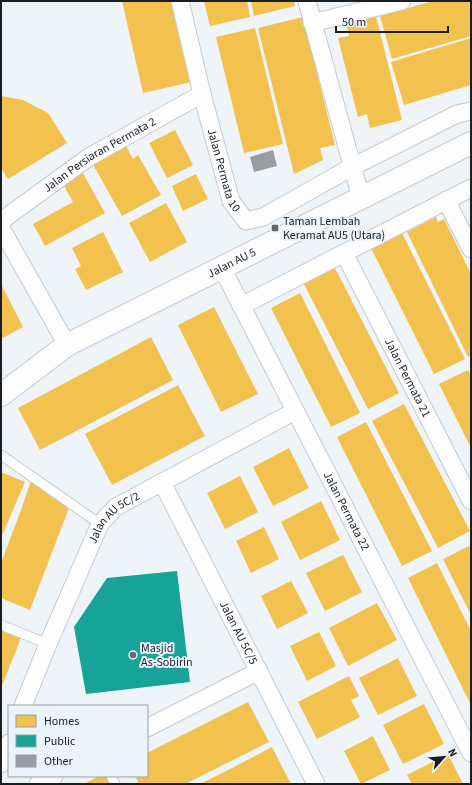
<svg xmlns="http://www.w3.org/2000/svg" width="472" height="785" font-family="'Source Sans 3',sans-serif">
<rect width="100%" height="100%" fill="#eff4f9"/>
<g fill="#f2c14e">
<path d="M122,1H173L191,82L143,93Z"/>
<path d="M204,1H247L250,17L210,26Z"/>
<path d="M251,1H294L295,6L254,16Z"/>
<path d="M433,1H471V36L392,59L380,16Z"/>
<path d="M376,16L402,120L370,128L367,114L358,117L338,38L349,36L346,24Z"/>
<path d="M303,17L335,145L320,148L323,160L294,174L258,28Z"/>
<path d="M255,28L283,144L244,153L216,37Z"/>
<path d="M471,38V85L404,105L391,62Z"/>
<path d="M1,96L23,100L48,113L67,143L8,179L1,168Z"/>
<path d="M175,130L193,165L167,178L149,143Z"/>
<path d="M124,142L133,159L138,155L161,195L122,216L91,161Z"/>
<path d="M80,168L105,213L45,246L33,224L73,202L60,179Z"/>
<path d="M196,174L208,199L183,211L172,186Z"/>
<path d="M166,203L187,242L150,262L129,223Z"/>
<path d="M436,217L438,222L444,219L471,274V355L468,357L407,232Z"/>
<path d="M401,231L465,359L434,374L370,246Z"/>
<path d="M103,232L123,272L86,290L75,269L81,266L72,248Z"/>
<path d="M335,268L399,393L368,409L304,284Z"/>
<path d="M1,284L23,327L1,339Z"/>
<path d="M300,293L360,413L331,427L271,308Z"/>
<path d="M214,307L258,394L221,412L178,325Z"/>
<path d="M151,337L173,380L40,450L18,408Z"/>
<path d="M468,370L471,376V448L439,384Z"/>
<path d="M178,385L205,436L112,485L85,434Z"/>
<path d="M404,404L470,531L438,548L372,421Z"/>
<path d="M366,422L432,551L402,566L337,437Z"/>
<path d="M289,448L309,488L273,506L253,467Z"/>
<path d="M1,472L25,482L1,538Z"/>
<path d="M240,476L258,512L225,529L207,493Z"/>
<path d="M31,481L69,508L30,610L1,598V563L21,510Z"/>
<path d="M321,501L340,540L300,560L281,522Z"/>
<path d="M264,527L279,559L251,573L236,541Z"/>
<path d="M471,545V615L443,559Z"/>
<path d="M343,555L362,592L325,611L306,573Z"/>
<path d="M437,563L471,631V705L408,578Z"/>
<path d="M291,581L308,613L277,629L261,596Z"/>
<path d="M377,603L397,640L348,666L329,628Z"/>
<path d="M1,629L21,638L1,688Z"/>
<path d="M319,632L336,666L307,681L290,646Z"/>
<path d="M398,658L417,696L378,715L359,678Z"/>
<path d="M349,676L359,696L351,700L360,717L317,739L298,702Z"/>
<path d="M248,702L269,742L185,784H139L135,776H147V753Z"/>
<path d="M424,704L444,744L403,764L383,725Z"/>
<path d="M373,736L390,770L361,784L344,751Z"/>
<path d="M272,747L291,784H200L232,768Z"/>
<path d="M448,754L463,784H412L407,775Z"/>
<path d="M99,776H106L110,784H84Z"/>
</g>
<path fill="#17a398" d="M177,571L190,682L86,694L74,627L107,578Z"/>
<path fill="#989da2" d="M273,150L277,166L254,172L250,157Z"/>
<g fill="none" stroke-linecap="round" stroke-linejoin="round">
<defs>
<g id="lane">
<path d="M1,455L100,524"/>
<path d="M1,625L48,644"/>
<path d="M111,776L115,784"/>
</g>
<g id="street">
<path id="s1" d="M180,1L202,94L231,201L246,221L263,217L352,167L457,114L471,111"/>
<path d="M307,1L361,198"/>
<path d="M312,23L402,1"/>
<path d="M446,200L471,249"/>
<path id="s2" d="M1,221L89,157L202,94"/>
<path d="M1,228L67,345"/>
<path id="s3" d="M344,253L471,501"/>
<path id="s4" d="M222,268L471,753"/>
<path d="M241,306L471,188"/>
<path id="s5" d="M162,482L316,784"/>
<path id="s6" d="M23,706L48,644L100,524L116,507L295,411"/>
<path d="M147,728L259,671"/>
<path d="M1,764L9,743"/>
<path d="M38,784L54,776"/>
</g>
<g id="secondary">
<path id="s7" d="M1,395L67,345L471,143"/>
</g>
</defs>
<use href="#lane" stroke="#c5cad0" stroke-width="11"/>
<use href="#street" stroke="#c5cad0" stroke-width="19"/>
<use href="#secondary" stroke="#c5cad0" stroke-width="24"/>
<use href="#lane" stroke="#fdfdfe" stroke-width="9"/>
<use href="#street" stroke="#fdfdfe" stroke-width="17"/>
<use href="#secondary" stroke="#fdfdfe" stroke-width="22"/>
</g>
<g fill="#64696f" stroke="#ebf4fd" stroke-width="1.5">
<rect x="271" y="224" width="8" height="8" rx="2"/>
<circle cx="133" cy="655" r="4"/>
</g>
<g text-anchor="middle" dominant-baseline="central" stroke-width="4" stroke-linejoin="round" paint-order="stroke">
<g font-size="12" fill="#191e24" stroke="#ebf4fd">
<text stroke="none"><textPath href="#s2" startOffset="119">Jalan Persiaran Permata 2</textPath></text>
<text stroke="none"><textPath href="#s1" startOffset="175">Jalan Permata 10</textPath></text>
<text stroke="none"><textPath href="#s7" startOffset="267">Jalan AU 5</textPath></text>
<text stroke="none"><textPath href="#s3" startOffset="140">Jalan Permata 21</textPath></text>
<text stroke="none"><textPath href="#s4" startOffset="273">Jalan Permata 22</textPath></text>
<text stroke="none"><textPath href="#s6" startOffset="212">Jalan AU 5C/2</textPath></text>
<text stroke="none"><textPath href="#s5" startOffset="169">Jalan AU 5C/5</textPath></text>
</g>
<g font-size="12" fill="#191e24" stroke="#ebf4fd" text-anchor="start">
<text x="283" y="221">Taman Lembah<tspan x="283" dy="14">Keramat AU5 (Utara)</tspan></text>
<text x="141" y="648">Masjid<tspan x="141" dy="14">As-Sobirin</tspan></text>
</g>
</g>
<rect width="472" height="785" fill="none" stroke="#191e24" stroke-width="4"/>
<rect x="8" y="705" width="140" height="72" fill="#ebf4fd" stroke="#979ea6"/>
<rect x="16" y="715" width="20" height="12" fill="#f2c14e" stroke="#979ea6"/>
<text x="44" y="725" font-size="12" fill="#191e24">Homes</text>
<rect x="16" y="735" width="20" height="12" fill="#17a398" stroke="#979ea6"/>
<text x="44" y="745" font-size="12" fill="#191e24">Public</text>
<rect x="16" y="755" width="20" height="12" fill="#989da2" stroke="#979ea6"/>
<text x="44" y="765" font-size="12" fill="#191e24">Other</text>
<g transform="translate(444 757) rotate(63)" stroke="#ebf4fd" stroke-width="3" paint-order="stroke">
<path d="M0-3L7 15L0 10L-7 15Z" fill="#191e24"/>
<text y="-6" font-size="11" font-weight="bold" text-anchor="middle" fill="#191e24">N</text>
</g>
<path d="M336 26v6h112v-6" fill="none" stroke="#191e24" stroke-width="2"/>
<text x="342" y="26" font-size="12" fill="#191e24" stroke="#ebf4fd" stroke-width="3" paint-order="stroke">50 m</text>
</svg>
